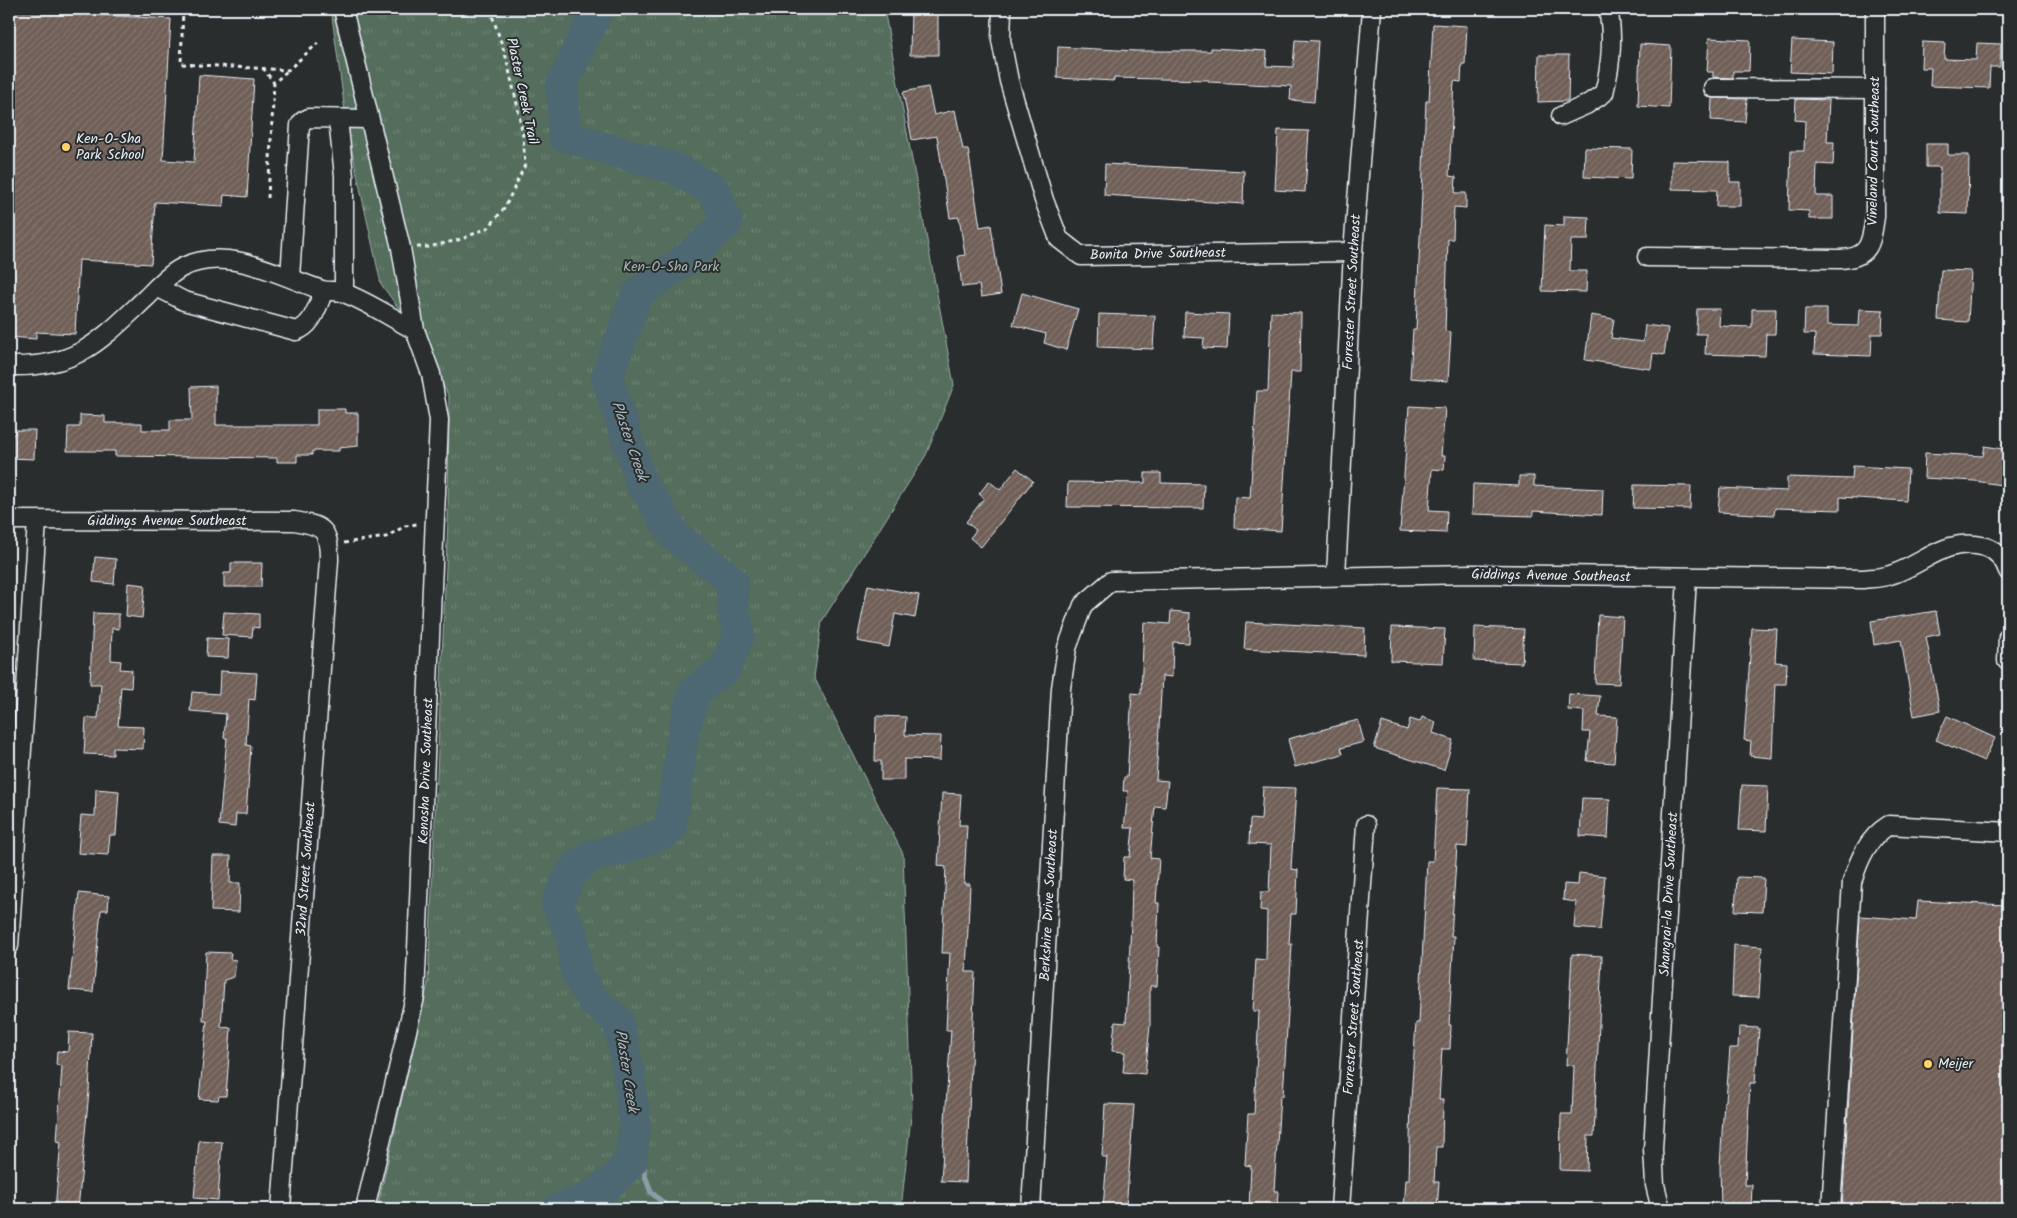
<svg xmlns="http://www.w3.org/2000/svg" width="2017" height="1218" font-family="Kalam,sans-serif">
<defs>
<pattern id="park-tufts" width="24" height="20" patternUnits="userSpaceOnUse" patternTransform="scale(1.25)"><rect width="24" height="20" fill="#546d5b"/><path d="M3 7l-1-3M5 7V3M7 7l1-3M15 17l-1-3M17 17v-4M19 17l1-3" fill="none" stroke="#6d8273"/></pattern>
<pattern id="building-hatch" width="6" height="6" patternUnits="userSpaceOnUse" patternTransform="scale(1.25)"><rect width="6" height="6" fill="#6f5e57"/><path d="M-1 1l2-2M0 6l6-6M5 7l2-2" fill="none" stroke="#847670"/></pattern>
</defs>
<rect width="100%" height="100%" fill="#2a2d2e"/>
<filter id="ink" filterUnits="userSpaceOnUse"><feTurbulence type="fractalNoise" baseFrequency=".02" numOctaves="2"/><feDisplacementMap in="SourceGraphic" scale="10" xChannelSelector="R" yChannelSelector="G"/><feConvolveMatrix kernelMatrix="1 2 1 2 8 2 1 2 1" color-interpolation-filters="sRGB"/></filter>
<g filter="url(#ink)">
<path fill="url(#park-tufts)" stroke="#9eafaa" d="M331,9H884L954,385L926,455L822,621L814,677L903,854L912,1107L901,1209H377L428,983L448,520L449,397L422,341L381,284L348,133Z"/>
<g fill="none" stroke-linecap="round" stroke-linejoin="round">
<path stroke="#8b9ea8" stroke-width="5.5" d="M635,1123L645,1176L651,1192L670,1209"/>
<path stroke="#4d6772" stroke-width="32" d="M558,1209C594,1199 606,1188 631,1162L635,1123L628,1070L618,1021L594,1002L577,974L572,934L557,903L572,872L590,856L620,850L670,830L684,729L694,692L725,669L739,634L733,610L732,581L675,536L641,482L607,377L637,294L691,255L727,222L714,190L676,169L564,136L562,84L598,9"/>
</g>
<g fill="url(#building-hatch)" stroke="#e8f1f8">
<path d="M911,9H938V55H910Z"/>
<path d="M12,10L171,19L163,160L194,162L199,75L254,79L247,197L224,195L223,206L155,202L151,264L79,260L75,334L36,332V339L9,337L11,192H9V70Z"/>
<path d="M1433,24L1467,26L1465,64H1462L1461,82L1454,81L1449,176L1456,177L1455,193H1466V208L1454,207L1453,239H1448L1445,331L1451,332L1448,381L1410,378L1413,329H1416L1426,101H1429Z"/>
<path d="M1709,38L1750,40L1749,71H1733V78L1713,77V72H1707Z"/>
<path d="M1295,40L1318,41L1314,102L1290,100L1291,86L1209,82V80L1114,78V81L1057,78L1058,47L1137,51H1211V48L1267,51L1266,66L1293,67Z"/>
<path d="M1792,40L1833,42L1832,74L1790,72Z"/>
<path d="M1922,42L1945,43L1944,59L1976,60L1977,43L2001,44L2000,67H1990L1989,88L1930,86L1931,68H1921Z"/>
<path d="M1640,44L1671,46L1669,108L1638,106Z"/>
<path d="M1539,55H1569L1568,101L1538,102Z"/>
<path d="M928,87L934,115L955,110L963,149H968L980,227L991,225L1001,294L981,297L979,285L962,287L958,256L965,255L959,217L950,218L937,136L912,140L903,92Z"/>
<path d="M1712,98L1747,99L1745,122L1711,120Z"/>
<path d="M1796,99L1829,100L1827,142H1834L1833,165L1817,164L1816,196H1833V219H1809V211L1789,210L1791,151H1804L1805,121L1795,120Z"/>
<path d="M1278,130L1309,131L1305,192L1275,190Z"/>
<path d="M1926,144H1948V155H1969L1968,214L1940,213V167H1926Z"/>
<path d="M1585,148L1632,149L1631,179L1584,177Z"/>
<path d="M1672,161L1730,162V182H1740V206H1716L1717,190L1672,189Z"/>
<path d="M1105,164L1244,171L1243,204L1104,195Z"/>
<path d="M1564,216L1589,217L1588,240H1571L1570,271H1587L1586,292L1542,291L1545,225L1564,226Z"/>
<path d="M1941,270L1971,271L1968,322L1938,320Z"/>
<path d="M1022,293L1078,309L1066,350L1044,343L1046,334L1013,325Z"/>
<path d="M1697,309H1720L1719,326L1752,327V309H1776L1775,334H1766L1765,356L1705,354L1706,334H1696Z"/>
<path d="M1805,309H1827V325L1859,326L1860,309L1883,310L1882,334H1872L1871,356L1814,354L1815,334H1804Z"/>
<path d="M1185,312L1229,314L1227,349L1203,348L1204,338L1184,337Z"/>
<path d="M1271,312L1301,313L1300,372H1291L1281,531L1234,528L1235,497L1250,498L1257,391H1268Z"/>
<path d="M1099,314L1155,316L1153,349L1098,347Z"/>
<path d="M1591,315L1614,319L1611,338L1643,342L1645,325L1668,328L1664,355L1653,353L1651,369L1585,360Z"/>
<path d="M216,386V425H317V409H345V413H358V446L339,448V451H312V455H297V462H277V458L115,456V451H67L68,427H80V415L105,416V423H142V430H170V420H192L191,387Z"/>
<path d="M1409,406L1445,408L1441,456H1445L1444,470L1432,469L1429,510L1447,511L1446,533L1400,531Z"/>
<path d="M15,430H35L34,459L9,458V434H15Z"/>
<path d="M1985,446L2008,450V486L1975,481L1924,478L1925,453L1983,456Z"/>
<path d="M1853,466L1908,469L1906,501L1840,497V510L1775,508L1774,515L1718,512L1720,488L1787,491V477L1852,479Z"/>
<path d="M1017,468L1033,481L981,547L970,538L976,530L966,522L984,498L979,494L989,481L1000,490Z"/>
<path d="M1145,473H1161V483L1204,484L1203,508L1067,507L1068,482L1145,483Z"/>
<path d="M1519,476H1534V486L1603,489L1602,515L1533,511V516L1472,514L1473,484L1519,486Z"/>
<path d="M1634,485L1691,486L1690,509L1633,508Z"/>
<path d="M95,557L116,559L114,584L93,582Z"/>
<path d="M231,563H262L261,587H224V573H231Z"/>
<path d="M128,583L145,585L142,618L126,616Z"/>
<path d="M868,585L919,595L915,618L895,614L889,647L857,641Z"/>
<path d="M1171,611L1190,613L1189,643L1173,642L1172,677L1162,676L1156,780L1168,781L1165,807L1155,806L1150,858L1159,859L1156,903H1159L1157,947H1159L1157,986H1150V1026L1145,1074L1123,1072L1125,1052L1112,1051L1115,1022L1126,1023L1131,924L1132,880L1123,879L1124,857H1130L1133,828H1124L1128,791H1123L1124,777H1127L1132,693L1141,694L1144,622L1170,624Z"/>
<path d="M1936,611L1940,634L1926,637L1940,711L1914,716L1901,640L1874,645L1871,621Z"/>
<path d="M224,612L259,614V628L253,627L252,637L222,635Z"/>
<path d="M93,613L119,614V629L112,628L111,660L121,661L120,669L132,670L131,688L121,687L118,726L144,727L143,749L113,748V755L84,754L86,718H98L101,684H90Z"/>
<path d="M1598,615L1623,617L1619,684L1595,683Z"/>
<path d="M1246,622L1365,628L1364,655L1244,649Z"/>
<path d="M1392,627L1445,629L1443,663L1391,661Z"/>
<path d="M1475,627L1524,629L1522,663L1474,661Z"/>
<path d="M1752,628L1777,629L1775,662L1787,663L1786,684H1775L1772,758L1750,756L1751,741L1744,740Z"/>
<path d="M207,638L229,639L228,658L206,657Z"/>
<path d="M220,671L257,673L255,700L249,699L246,745L251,746L246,814H236L235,827L219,825L227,738H224L226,714L190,711L192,692L219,694Z"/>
<path d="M1569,694L1600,696L1598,716L1617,717L1614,763L1587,761L1590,732H1583L1584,711L1568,710Z"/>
<path d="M876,716L906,717L905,735L941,736L940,760L904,759V780H881V761H875Z"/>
<path d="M1947,716L1995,738L1984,761L1936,740Z"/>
<path d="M1422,717L1436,722L1433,733L1453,740L1444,770L1374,748L1382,722L1407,730L1410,719L1420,722Z"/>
<path d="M1358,720L1364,742L1341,748L1343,754L1295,767L1288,739Z"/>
<path d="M1742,785L1768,786L1766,831L1739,830Z"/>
<path d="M1263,787L1296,788L1291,869L1298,870L1296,914H1291L1289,944H1292L1283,1096H1280L1274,1191H1278L1277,1209H1249L1251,1166L1245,1165L1248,1114H1254L1259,1011H1253L1256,959L1266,960L1267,911L1260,910L1261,892H1269L1271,845L1249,844L1250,819L1261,820Z"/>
<path d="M1437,788L1470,789L1467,847L1457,846L1451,936H1454L1449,1025H1451L1450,1049H1442L1439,1100H1443L1442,1147H1436L1434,1182H1439L1437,1209H1404L1406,1180H1409L1411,1099L1416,1023H1419L1427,861H1433Z"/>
<path d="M96,789L119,791L116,835H110L108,855L78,853L81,815L95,816Z"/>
<path d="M942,793L961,794L959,825H967L964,884H970L966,972H975L966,1182L941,1181L951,1030H946L950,953H942L946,867L938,866Z"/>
<path d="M1582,798L1610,799L1608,838L1580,836Z"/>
<path d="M213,856H231L230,883H240L239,912L211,911Z"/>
<path d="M1579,873L1605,876L1600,930L1574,928L1576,902L1563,900L1564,884L1578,885Z"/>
<path d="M1737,877L1764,878L1762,912L1735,911Z"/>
<path d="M79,893L109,896L108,910H101L93,992L69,990Z"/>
<path d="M1918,901L2008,905V1209H1842L1860,916L1916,920Z"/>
<path d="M1734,945L1762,947L1759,997L1732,996Z"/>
<path d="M206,952L231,953L230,959L236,960L234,977L224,980L221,1027L231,1028L226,1096H219L218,1100L199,1099L207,1021H203Z"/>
<path d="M1572,954L1602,956L1594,1136H1588L1587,1171L1560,1170L1561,1114H1572L1574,1066L1566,1065Z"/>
<path d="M1739,1027L1759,1028L1755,1083H1750L1745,1185H1752L1751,1209H1721L1720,1166L1724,1101H1726L1730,1048H1738Z"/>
<path d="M69,1032L92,1033L89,1091L78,1209H55L61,1142L57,1141L62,1066L56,1065L57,1051L68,1052Z"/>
<path d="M1105,1104L1134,1105L1126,1209H1103L1107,1157H1102Z"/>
<path d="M199,1140L222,1142L218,1200L194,1198Z"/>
</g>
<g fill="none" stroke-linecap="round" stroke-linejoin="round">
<defs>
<g id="minor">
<path d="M343,9L401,248L415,330L431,374L439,420L415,997L365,1209"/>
<path d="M1002,9L1001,40L1009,81L1044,200L1059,239L1081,256L1353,252"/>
<path d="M1713,88L1875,89"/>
<path d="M1561,116L1586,105L1604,93C1611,65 1614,38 1608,9"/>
<path d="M338,119L344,176V292"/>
<path d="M1647,257L1840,259C1870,258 1871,243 1875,217V9"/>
<path d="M290,277L300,125L303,121L309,118L369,119"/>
<path d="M157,287L184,301L296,331C313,326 317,306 324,291"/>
<path d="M9,366C77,368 99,342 146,298C157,287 169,274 183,267C228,245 279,276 322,290C329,292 337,290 344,293C367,301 393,319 415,330"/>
<path d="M9,520L294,521C324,526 329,529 329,560L281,1209"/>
<path d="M1336,575L1353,252L1372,9"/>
<path d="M2007,661L2008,637"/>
<path d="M9,946L37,521"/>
<path d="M1031,1209L1061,688L1067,648L1083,605L1111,581L1473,574L1863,579C1871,578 1882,578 1890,575C1926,564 1944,536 1986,547C1996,550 2005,561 2008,571"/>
<path d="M1340,1209L1366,825"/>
<path d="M1661,1209L1655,1185L1653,1149L1687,578"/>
<path d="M1831,1209L1852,882C1859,859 1868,838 1889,825L2008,832"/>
</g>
</defs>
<use href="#minor" stroke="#e8f1f8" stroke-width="21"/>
<g stroke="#e8f1f8" stroke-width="3" stroke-dasharray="4 4" stroke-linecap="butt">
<path d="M183,9L181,64L288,70L318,43"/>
<path d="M263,68L274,83"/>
<path d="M268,198L274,83L288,70"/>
<path d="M417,247H429L462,239L489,227L505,207L525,165L523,136L517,104L506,57L490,9"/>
<path d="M344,543L386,537L405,526L417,524"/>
</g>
<use href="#minor" stroke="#2a2d2e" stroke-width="18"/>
</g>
</g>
<g fill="#ffd166" stroke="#2a2d2e" stroke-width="2">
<circle cx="66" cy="147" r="5"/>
<circle cx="1928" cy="1064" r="5"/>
</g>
<g text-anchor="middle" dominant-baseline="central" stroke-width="4" stroke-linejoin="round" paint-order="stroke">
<g font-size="14" fill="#e8f1f8" stroke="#2a2d2e">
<text transform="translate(522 91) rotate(78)">Plaster Creek Trail</text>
<text transform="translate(1874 151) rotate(-89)">Vineland Court Southeast</text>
<text transform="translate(1158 254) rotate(-1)">Bonita Drive Southeast</text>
<text transform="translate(1352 292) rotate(-87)">Forrester Street Southeast</text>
<text x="167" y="521">Giddings Avenue Southeast</text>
<text transform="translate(1551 576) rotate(1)">Giddings Avenue Southeast</text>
<text transform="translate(426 771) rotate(-88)">Kenosha Drive Southeast</text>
<text transform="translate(306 869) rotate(-86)">32nd Street Southeast</text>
<text transform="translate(1669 894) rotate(-87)">Shangrai-la Drive Southeast</text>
<text transform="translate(1049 905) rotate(-87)">Berkshire Drive Southeast</text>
<text transform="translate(1354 1017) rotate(-86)">Forrester Street Southeast</text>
</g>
<g font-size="14" fill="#e8f1f8" stroke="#2a2d2e" text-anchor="start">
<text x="76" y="139">Ken-O-Sha<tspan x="76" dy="16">Park School</tspan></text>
<text x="1938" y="1064">Meijer</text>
</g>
<g font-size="14" fill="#a5b6b1" stroke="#2a2d2e">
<text x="671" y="267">Ken-O-Sha Park</text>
</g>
<g font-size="15" font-style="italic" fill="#aabac2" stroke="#2a2d2e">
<text transform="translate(629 441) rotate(71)">Plaster Creek</text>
<text transform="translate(626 1071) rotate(81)">Plaster Creek</text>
</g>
</g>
<rect width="2017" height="1218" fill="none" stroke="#2a2d2e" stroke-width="30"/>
<rect x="15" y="15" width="1987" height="1188" fill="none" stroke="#e8f1f8" stroke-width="2" filter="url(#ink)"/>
</svg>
